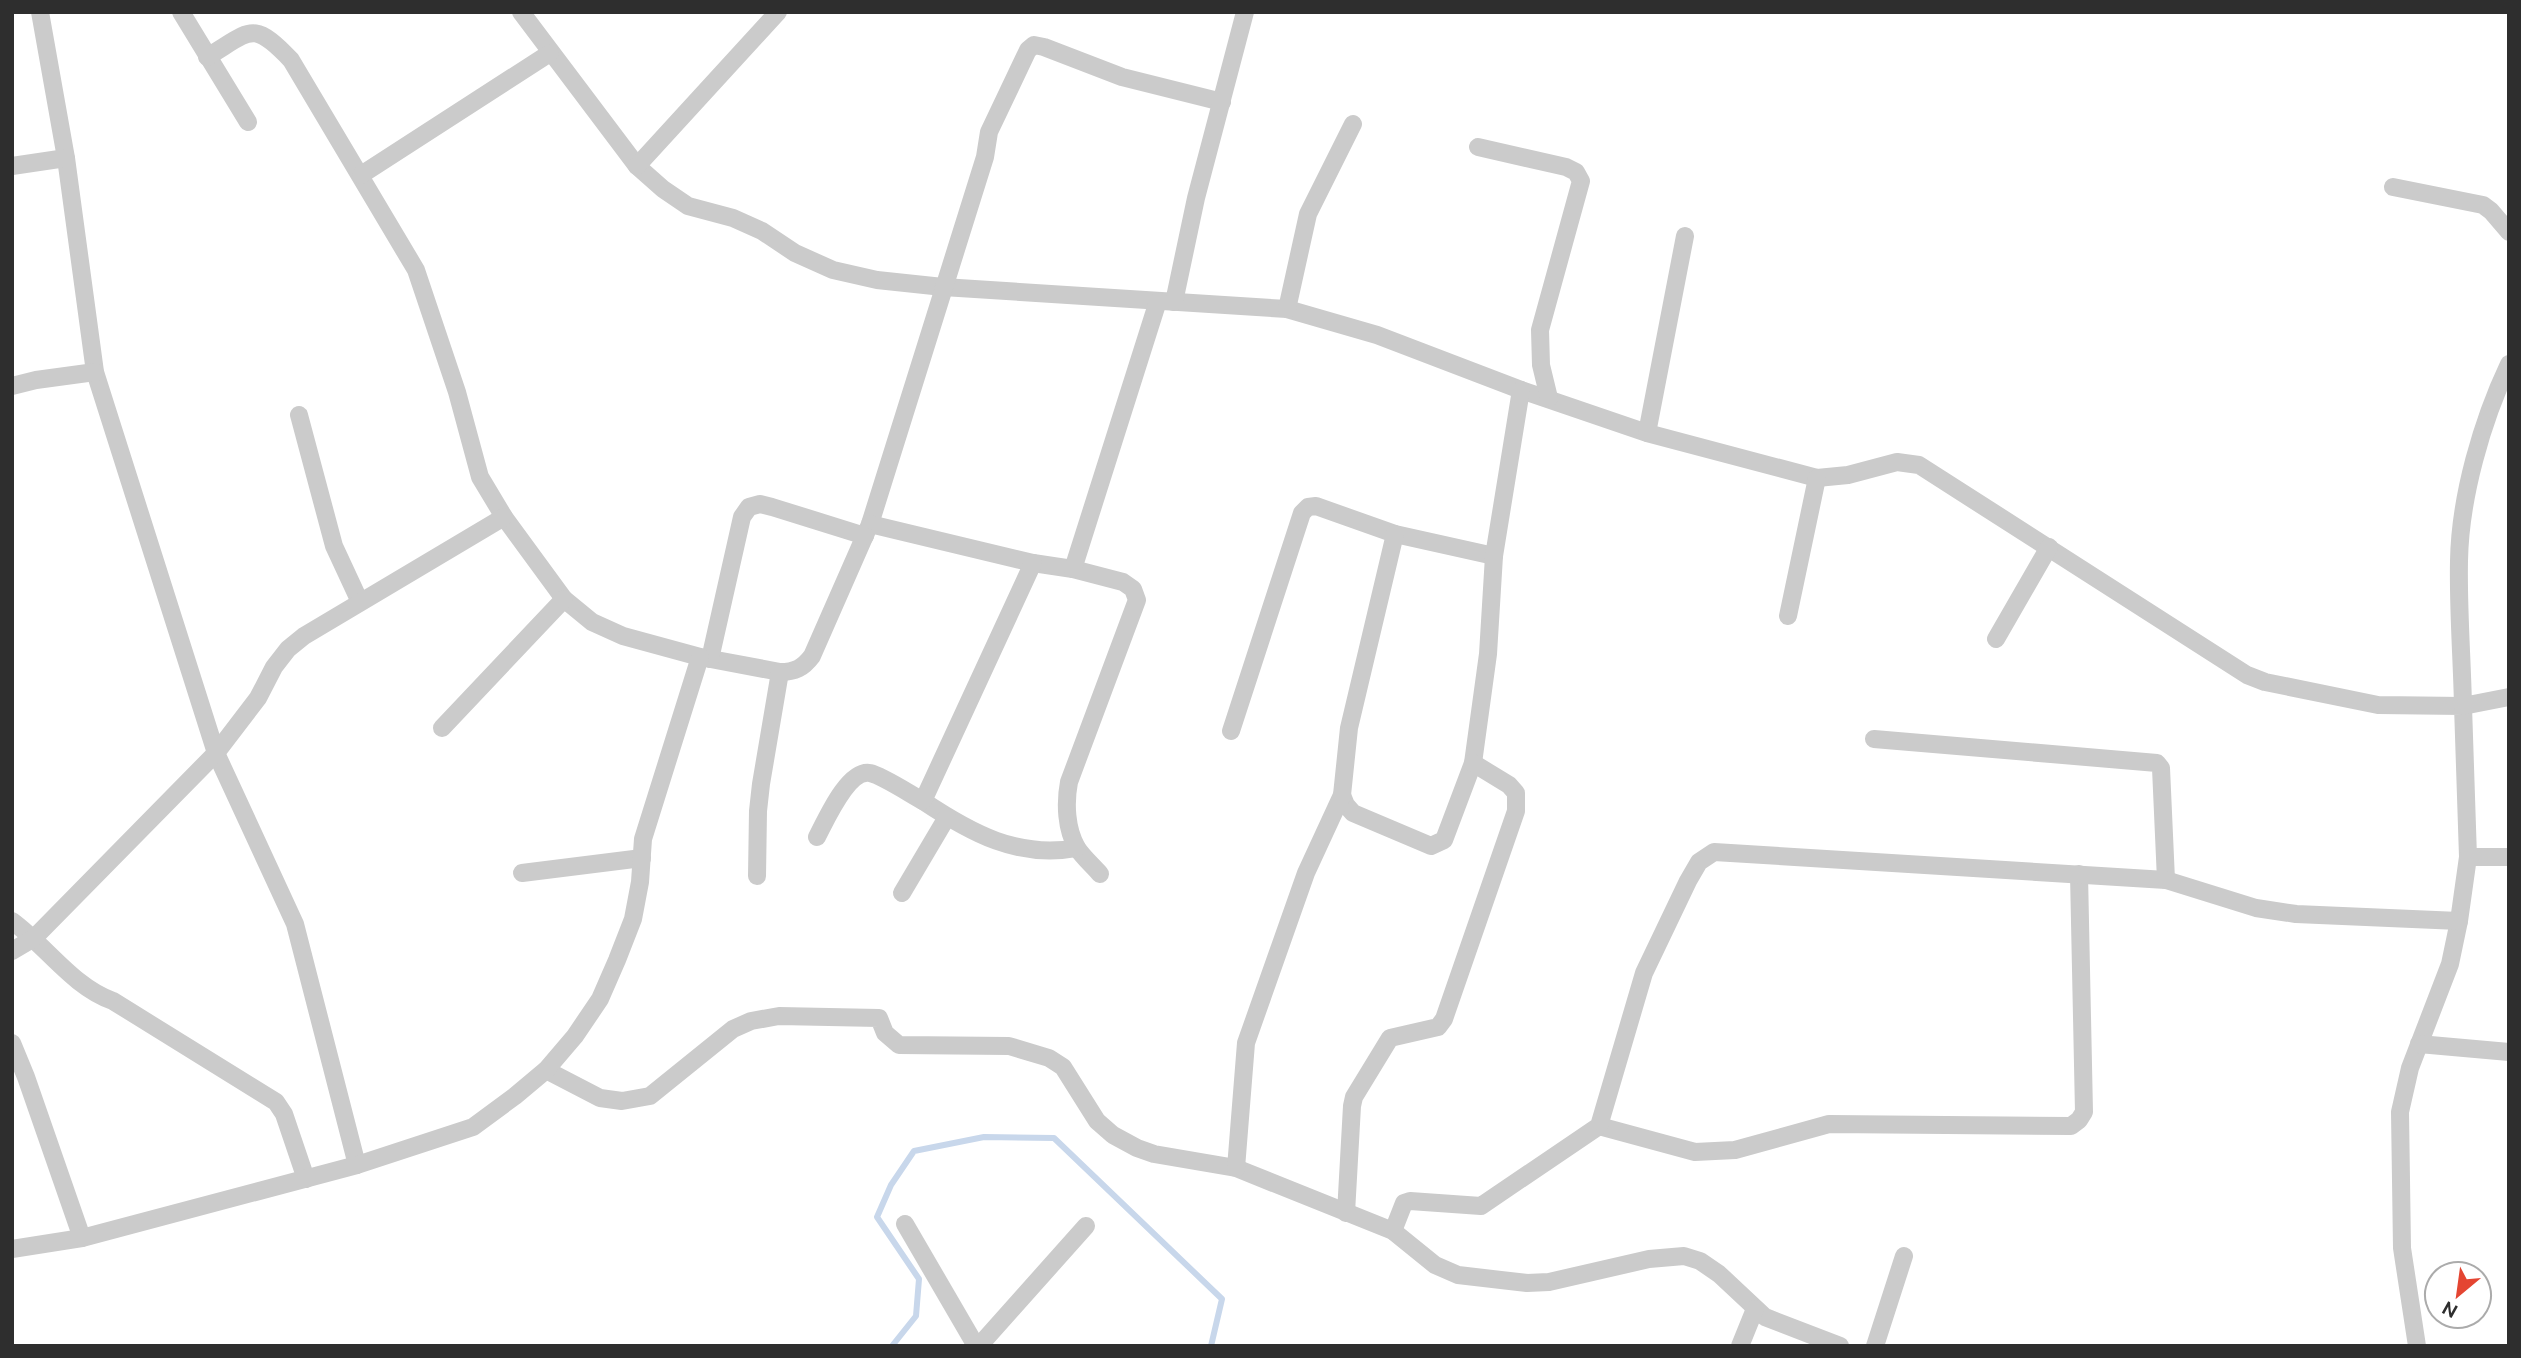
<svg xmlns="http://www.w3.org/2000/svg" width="2521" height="1358" font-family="Ubuntu,sans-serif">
<rect width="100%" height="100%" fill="#fff"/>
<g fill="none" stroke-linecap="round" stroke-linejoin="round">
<path stroke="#c8d7eb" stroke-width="6" d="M892,1346L916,1316L919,1279L877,1217L891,1185L914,1151L984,1137L1054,1138L1222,1299L1211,1346"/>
<g stroke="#cbcbcb" stroke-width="18">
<path d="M40,12L66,158L95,372L216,753L295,924L357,1165"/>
<path d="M181,12L248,122"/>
<path d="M521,12L637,166L663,189L688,206L733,218L762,231L795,253L833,270L877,280L943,287L1287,309L1377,335L1521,390L1647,433L1817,478L1848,475L1897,462L1919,465L2247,675L2265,682L2378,705L2463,706L2468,857L2459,921L2450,964L2410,1068L2400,1112L2402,1248L2417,1346"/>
<path d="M207,57C251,31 252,19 291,60L416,270L457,392L480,477L504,517L564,599L592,622L623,636L700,657L780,672C795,672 803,668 812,656L870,524L985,157L989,132L1028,50L1034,45L1044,47L1122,77L1222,102"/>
<path d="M1478,147L1566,167L1576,172L1581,181L1540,330L1541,365L1549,398"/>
<path d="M12,166L66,158"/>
<path d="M637,166L778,12"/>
<path d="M361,175L550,53"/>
<path d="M2393,187L2483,205L2491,211L2509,232"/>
<path d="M1174,302L1196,198L1245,12"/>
<path d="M1287,309L1308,214L1353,124"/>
<path d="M2509,364C2482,421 2460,497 2459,561C2458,609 2462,658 2463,706L2509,697"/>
<path d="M12,386L36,380L95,372"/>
<path d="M299,415L334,546L360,602"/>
<path d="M1647,433L1685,236"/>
<path d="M870,524L1033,563L1073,569L1123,582L1133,589L1137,600L1069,782C1065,803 1066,829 1077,848C1083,857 1093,866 1100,874"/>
<path d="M1073,569L1158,301"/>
<path d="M1788,616L1817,478"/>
<path d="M1996,639L2049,547"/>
<path d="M710,659L742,517L749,507L760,504L772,507L865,536"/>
<path d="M442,728L564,599"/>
<path d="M1231,731L1302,513L1308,507L1316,506L1395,534L1494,556"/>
<path d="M1874,739L2157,763L2161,768L2166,880"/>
<path d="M1342,795L1346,805L1353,813L1431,846L1444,840L1473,763L1488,654L1494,556L1521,390"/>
<path d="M923,801C971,833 1018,859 1077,848"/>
<path d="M817,837C826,820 848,769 870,773C883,776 910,794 923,801L1033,563"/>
<path d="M2468,857H2509"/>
<path d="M522,873L642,858"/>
<path d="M757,876L758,811L761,784L780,672"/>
<path d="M902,893L947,817"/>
<path d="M12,921C46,946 73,987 113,1001L276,1102L284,1114L306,1179"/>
<path d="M12,951L34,938L216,753L258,698L274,667L288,649L304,636L504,517"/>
<path d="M12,1043L26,1077L82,1238"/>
<path d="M2419,1044L2509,1052"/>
<path d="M546,1070L600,1098L622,1101L650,1096L733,1029L751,1021L779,1016L879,1018L885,1033L899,1045L1009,1046L1049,1058L1063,1067L1097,1121L1113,1135L1137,1148L1154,1154L1236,1168L1393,1231L1435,1265L1458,1275L1527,1283L1549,1282L1649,1259L1684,1256L1700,1261L1719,1274L1765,1317L1840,1346"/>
<path d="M1599,1126L1695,1152L1735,1150L1829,1124L2071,1126L2079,1120L2084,1112L2079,874"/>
<path d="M1236,1168L1246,1043L1306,873L1342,795L1349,728L1395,534"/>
<path d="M1346,1213L1352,1106L1354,1097L1390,1038L1438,1027L1444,1019L1516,811V793L1509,785L1473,763"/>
<path d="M905,1224L976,1346"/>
<path d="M1393,1231L1404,1203L1410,1201L1481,1206L1599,1126L1644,973L1688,881L1699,862L1714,852L2166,880L2256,908L2296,914L2459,921"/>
<path d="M12,1249L82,1238L357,1165L473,1127L515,1096L546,1070L575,1036L600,999L617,960L633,919L640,882L643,839L700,657"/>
<path d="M979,1346L1086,1226"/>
<path d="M1740,1346L1755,1309"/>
<path d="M1875,1346L1904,1256"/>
</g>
</g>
<rect width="2521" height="1358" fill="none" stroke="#2e2e2e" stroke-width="28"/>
<g transform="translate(2458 1295) rotate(209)"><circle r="33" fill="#ffffff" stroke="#ababab" stroke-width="2"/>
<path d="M0-5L12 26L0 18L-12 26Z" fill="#e44532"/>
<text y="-10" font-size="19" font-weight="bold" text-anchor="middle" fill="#2e2e2e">N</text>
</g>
</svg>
